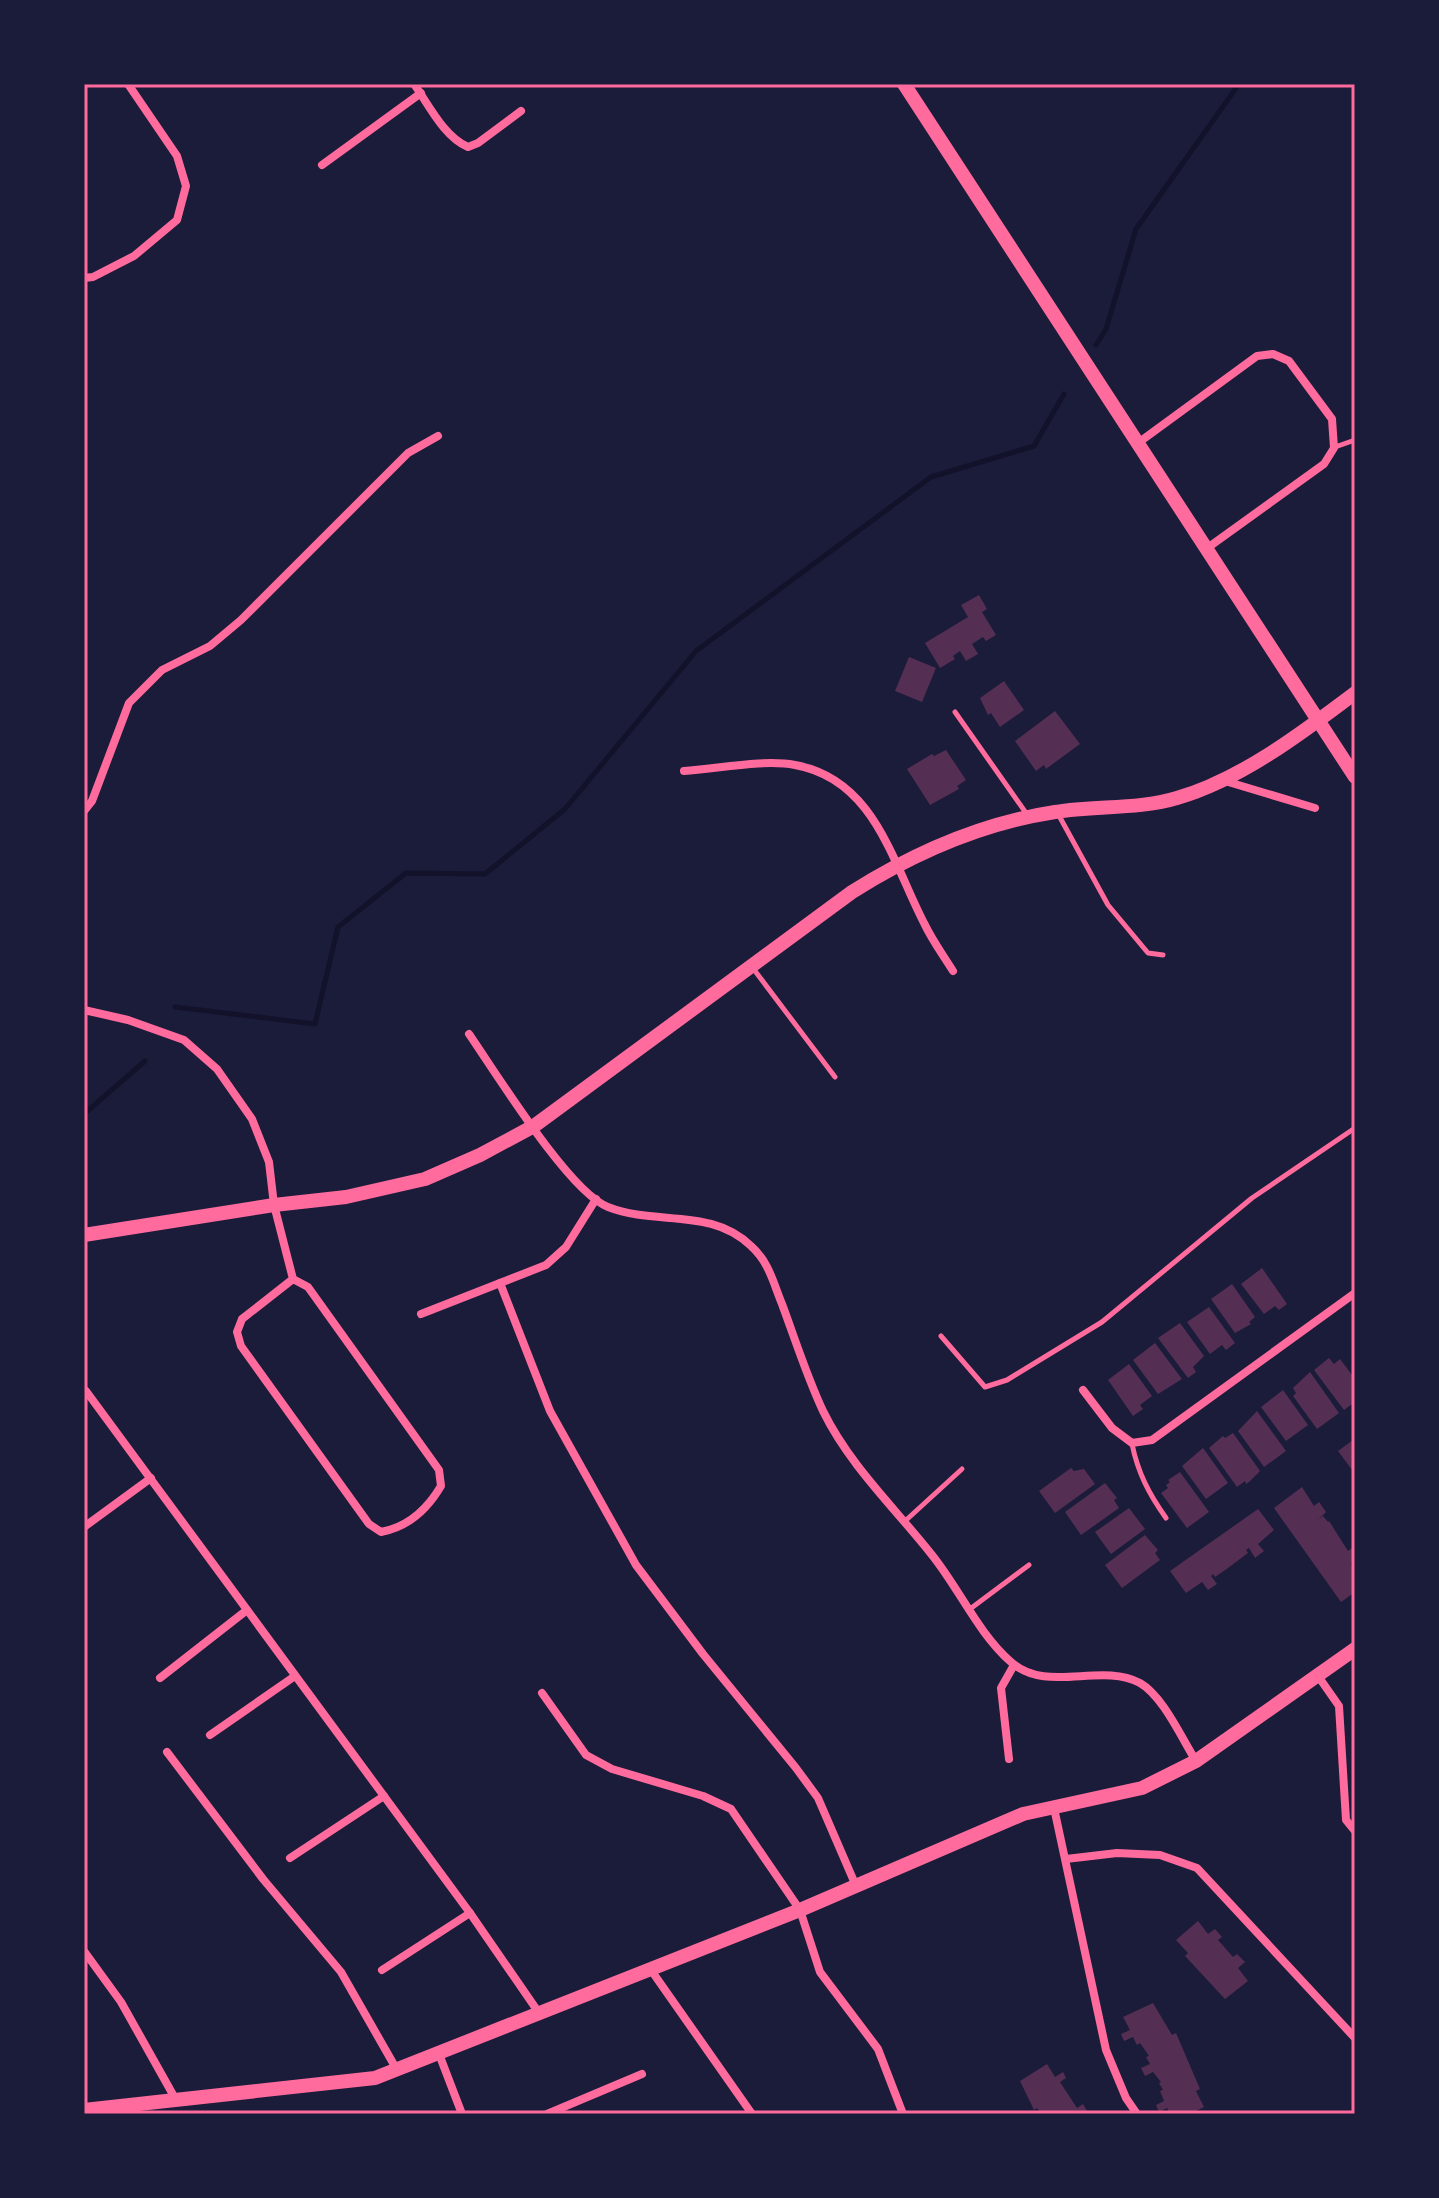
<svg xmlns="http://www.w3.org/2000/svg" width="1439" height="2198" font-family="'Sofia Sans Condensed',sans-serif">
<rect width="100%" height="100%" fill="#1b1b3a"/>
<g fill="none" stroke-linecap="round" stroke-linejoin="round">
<g stroke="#12122b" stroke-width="5">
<path d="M1096,345L1106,329L1136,229L1239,84"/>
<path d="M175,1007L315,1024L338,927L406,873L485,874L565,809L696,651L931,477L1034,446L1064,394"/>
<path d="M84,1114L145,1061"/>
</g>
</g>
<g fill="#542f53">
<path d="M979,595L987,609L982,612L996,635L986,641L983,637L972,644L978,654L966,661L960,651L953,656L955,659L940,668L925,643L968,617L961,605Z"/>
<path d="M909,657L936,668L922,702L895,691Z"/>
<path d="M1004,681L1024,710L1000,727L991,713L988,715L980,698Z"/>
<path d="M1055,711L1080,744L1046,769L1044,765L1036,771L1015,741Z"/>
<path d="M946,750L966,780L957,786L959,789L930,805L907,769L932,754L934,756Z"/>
<path d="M1262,1268L1287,1304L1279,1310L1275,1306L1264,1314L1241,1284Z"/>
<path d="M1232,1284L1255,1317L1249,1322L1251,1324L1235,1333L1211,1299Z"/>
<path d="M1209,1307L1235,1343L1226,1350L1222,1345L1210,1354L1187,1322Z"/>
<path d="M1180,1323L1204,1356L1193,1367L1196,1372L1188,1378L1158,1338Z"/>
<path d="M1155,1343L1182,1379L1158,1394L1133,1360Z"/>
<path d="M1329,1358L1334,1364L1340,1359L1355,1379V1402L1344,1410L1314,1370Z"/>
<path d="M1129,1364L1152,1396L1140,1405L1143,1409L1133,1416L1108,1380Z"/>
<path d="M1310,1372L1339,1413L1317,1429L1293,1396L1296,1393L1293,1388Z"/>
<path d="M1283,1390L1308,1425L1286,1441L1261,1407Z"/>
<path d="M1257,1411L1286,1451L1264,1467L1238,1431Z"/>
<path d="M1233,1433L1260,1471L1249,1482L1246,1484L1245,1481L1237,1487L1209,1448L1223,1436L1225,1438Z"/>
<path d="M1353,1440H1355V1474L1338,1451Z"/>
<path d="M1203,1448L1228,1483L1206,1499L1182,1466Z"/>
<path d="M1071,1468L1074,1471L1084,1469L1095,1484L1055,1513L1039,1491Z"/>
<path d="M1180,1472L1209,1512L1187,1528L1161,1493L1168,1488L1166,1485L1170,1482L1168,1480Z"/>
<path d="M1105,1483L1117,1498L1114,1500L1119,1508L1081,1535L1065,1512Z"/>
<path d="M1302,1487L1314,1506L1319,1502L1326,1512L1318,1520L1323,1516L1328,1522L1329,1521L1348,1551L1352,1548L1355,1552V1561L1351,1564L1352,1566L1355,1564V1592L1341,1602L1274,1508Z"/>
<path d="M1129,1508L1145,1529L1111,1554L1095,1532Z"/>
<path d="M1258,1509L1274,1530L1258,1544L1264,1551L1255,1558L1249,1548L1246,1550L1248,1553L1228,1568L1215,1577L1213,1574L1211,1576L1217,1584L1208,1590L1202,1582L1186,1593L1170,1571Z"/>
<path d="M1145,1535L1158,1550L1155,1553L1160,1560L1122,1588L1105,1565Z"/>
<path d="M1198,1921L1208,1934L1215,1929L1222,1937L1218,1940L1233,1957L1237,1954L1245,1962L1238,1968L1248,1981L1225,1999L1185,1956L1188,1953L1176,1940Z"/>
<path d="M1153,2003L1172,2035L1176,2033L1200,2089L1196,2091L1204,2107L1190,2114H1170L1167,2108L1159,2112L1156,2105L1164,2101L1160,2091L1163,2090L1159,2083L1161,2082L1153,2072L1145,2076L1141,2068L1150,2064L1146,2057L1149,2056L1140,2043L1137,2045L1133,2037L1124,2041L1121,2034L1130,2030L1123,2017Z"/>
<path d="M1047,2064L1055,2077L1063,2072L1066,2078L1060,2082L1077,2108L1083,2104L1087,2111L1082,2114H1041L1037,2108L1034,2110L1020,2081Z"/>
</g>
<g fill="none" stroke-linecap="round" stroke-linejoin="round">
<g stroke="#ff6b9d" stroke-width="5">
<path d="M1335,447L1355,440"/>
<path d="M955,712L1026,813"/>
<path d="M1057,812L1108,905L1148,953L1163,955"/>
<path d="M752,967L835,1077"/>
<path d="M941,1336L985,1387L1007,1380L1102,1322L1252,1198L1355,1128"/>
<path d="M1132,1444C1138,1473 1149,1494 1166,1518"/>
<path d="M904,1522L962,1469"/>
<path d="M970,1609L1029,1565"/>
</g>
<g stroke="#ff6b9d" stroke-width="8">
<path d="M414,84C429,105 444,137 468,147L478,143L521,111"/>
<path d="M322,165L421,93"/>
<path d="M84,278L93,277L134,256L177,220L186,186L177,156L128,84"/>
<path d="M1138,443L1257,356L1273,354L1289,361L1332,419L1334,448L1324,464L1206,549"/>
<path d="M684,771C717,769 763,759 795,765C874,779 892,861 924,923C932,940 943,955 953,971"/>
<path d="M1225,781L1315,808"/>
<path d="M84,811L92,801L129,703L162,670L210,646L241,620L408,453L438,436"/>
<path d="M84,1010L128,1020L184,1040L217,1069L252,1119L269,1162L274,1205L293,1279L308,1287L439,1470L441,1486C428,1508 408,1527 381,1532L369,1524L241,1346L237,1332L242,1319L293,1279"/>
<path d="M469,1034C496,1073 569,1192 608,1207C656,1226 711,1207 751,1246C769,1262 773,1282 782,1304C795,1339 807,1377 823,1411C850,1466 895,1508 932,1555C960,1590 978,1633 1011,1662C1047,1694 1100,1662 1140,1683C1163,1696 1182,1739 1196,1761"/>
<path d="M500,1283L550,1411L636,1565L703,1654L796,1768L818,1798L856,1886"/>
<path d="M421,1314L546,1265L566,1247L596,1199"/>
<path d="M1083,1390L1112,1428L1132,1443L1152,1440L1355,1293"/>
<path d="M86,1391L470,1913L539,2013"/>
<path d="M84,1527L151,1478"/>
<path d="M1318,1676L1339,1706L1346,1820L1355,1831"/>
<path d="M160,1678L247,1610"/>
<path d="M542,1693L586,1755L612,1769L703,1796L731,1809L800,1910L820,1972L878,2049L903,2114"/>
<path d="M210,1735L295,1676"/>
<path d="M167,1752L263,1879L341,1972L397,2070"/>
<path d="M1009,1759L1001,1688L1014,1665"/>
<path d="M1054,1808L1106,2050L1126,2098L1137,2114"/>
<path d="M290,1858L384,1796"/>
<path d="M1066,1859L1117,1853L1160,1855L1197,1868L1355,2038"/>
<path d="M84,1951L121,2002L176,2100"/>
<path d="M382,1970L470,1913"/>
<path d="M651,1970L752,2114"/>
<path d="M439,2054L462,2114"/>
<path d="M547,2114L642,2074"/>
</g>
<g stroke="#ff6b9d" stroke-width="14">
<path d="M904,84L1355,777"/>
<path d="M84,1235L274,1205L346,1197L425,1179L480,1155L534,1126L852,892C914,853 983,823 1055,812C1096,805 1137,810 1177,798C1240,780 1302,733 1355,693"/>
<path d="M84,2110L375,2078L800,1910L1023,1814L1142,1788L1196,1761L1355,1649"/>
</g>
</g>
<rect width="1439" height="2198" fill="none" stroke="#1b1b3a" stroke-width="172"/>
<rect x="86" y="86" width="1267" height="2026" fill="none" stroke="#ff6b9d" stroke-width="3"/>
</svg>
